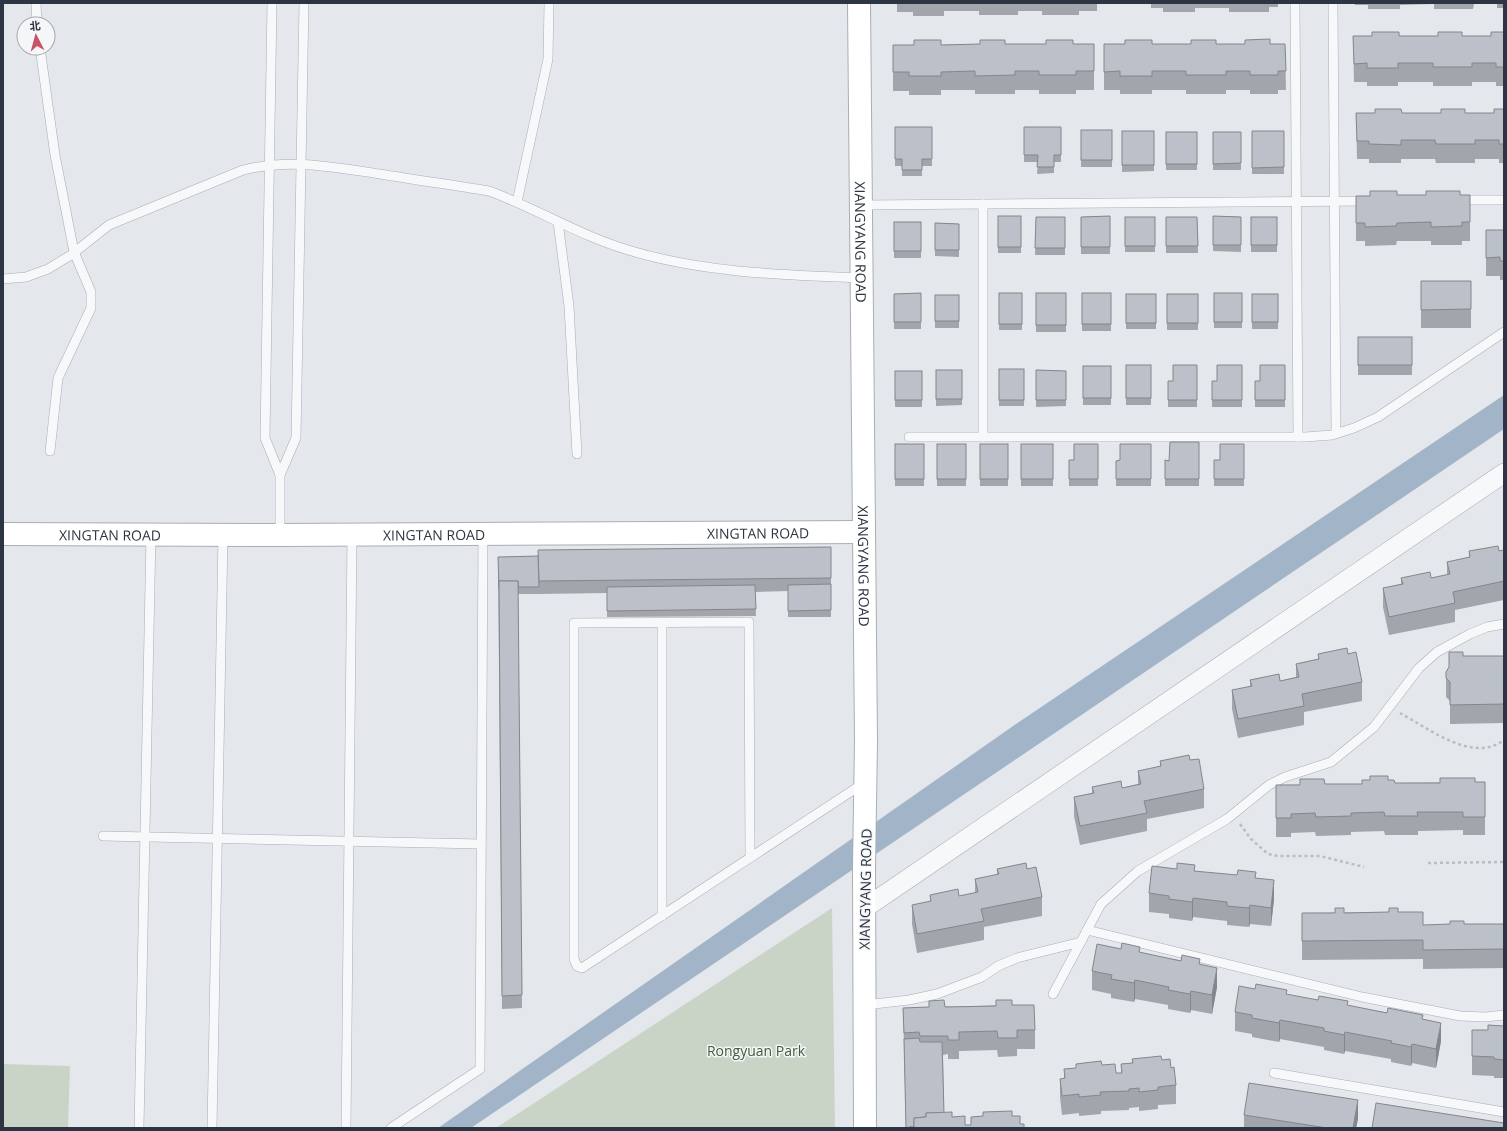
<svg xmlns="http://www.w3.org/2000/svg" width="1507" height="1131" font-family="'Open Sans','Noto Sans SC',sans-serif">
<rect width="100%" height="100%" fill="#e4e7eb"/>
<g fill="#cad4c6">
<path d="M832,908L835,1128H496Z"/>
<path d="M3,1064L70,1066L68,1128H3Z"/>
</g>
<path fill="#a2b4c8" d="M1504,395V429L471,1128H438L1016,724Z"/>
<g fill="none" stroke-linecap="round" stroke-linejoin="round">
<defs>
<g id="lane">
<path d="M36,3L37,24"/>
<path d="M272,3L265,438L280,475"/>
<path d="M1295,3L1298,437"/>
<path d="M1333,3L1336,433"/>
<path d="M40,48L55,155L74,252L91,292V308L58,378L50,451"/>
<path d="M1459,200H1504"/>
<path d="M517,202L548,59L549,3"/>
<path d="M983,204V437"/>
<path d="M861,205L1368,201"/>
<path d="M558,222L569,306L577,454"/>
<path d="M3,279L26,277L48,269L71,255L109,225L243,170C291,158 332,167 380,174C416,180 453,185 489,191C536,208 580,236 628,250C703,273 784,275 862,278"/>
<path d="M909,437H1305L1332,435L1354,428L1378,417L1504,332"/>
<path d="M280,535V475L296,438L304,3"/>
<path d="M103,836L481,844"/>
<path d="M750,858L749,622L574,623V959L577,966L582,968L864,783"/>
<path d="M662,916V622"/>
<path d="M1087,930L1362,997L1460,1016L1486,1017L1504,1015"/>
<path d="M1053,994L1101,904L1138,871L1227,819L1269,785L1285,777L1331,762L1374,727L1419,668L1437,652L1470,634L1487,627L1504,624"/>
<path d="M865,1005L909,1000L937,994L982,977L998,966L1017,958L1081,942"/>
<path d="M1274,1073L1504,1112"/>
<path d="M139,1128L151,534"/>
<path d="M212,1128L223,535"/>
<path d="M346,1128L352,535"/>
<path d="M391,1128L480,1069L483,534"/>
</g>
<path id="street" d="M865,908L1504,473"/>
<g id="secondary">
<path id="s1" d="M859,3L866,741L864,868L865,1128"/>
<path id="s2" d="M3,534L280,535L864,532"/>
</g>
</defs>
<use href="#lane" stroke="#a9aeb5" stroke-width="10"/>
<use href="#street" stroke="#a9aeb5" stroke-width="20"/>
<use href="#secondary" stroke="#a9aeb5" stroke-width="24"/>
<g stroke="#babec2" stroke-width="2.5" stroke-dasharray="3 3" stroke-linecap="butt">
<path d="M1400,713C1428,728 1473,764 1504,740"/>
<path d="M1240,824L1251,839L1268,854L1278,856H1320L1364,867"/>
<path d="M1428,863L1504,862"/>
</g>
<use href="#lane" stroke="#f7f8f9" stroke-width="9"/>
<use href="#street" stroke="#f7f8f9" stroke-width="19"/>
<use href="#secondary" stroke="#fff" stroke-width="22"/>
</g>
<g fill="#a2a5ac">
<path d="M897,3H1097V11H1079V15H1042V11H1018V15H979V11H944V16H913V12H897Z"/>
<path d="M1151,3H1278V7H1269V12H1229V8H1195V12H1163V8H1151Z"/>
<path d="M1355,3H1504V8H1497V4H1474L1473,9H1434V4L1400,5V9H1368V5H1355Z"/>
<path d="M1504,32V86H1496V82H1472V86H1433V82H1398V86H1367V82H1354L1353,36H1491Z"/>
<path d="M1094,44V90H1076V94H1039V90H1015V94H975V90H941V95H909V91H893V45Z"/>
<path d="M1104,44H1285L1286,90H1278V94H1250V90H1226V94H1186V90H1152V94H1120V90H1104Z"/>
<path d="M1504,109V163H1499V159H1475V163H1436L1435,159H1401V163H1369V159H1357L1356,113H1494Z"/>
<path d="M895,127H932V166H922V176H902V166H895Z"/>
<path d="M1024,127H1061V162H1054V173L1037,174L1038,162H1024Z"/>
<rect x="1081" y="130" width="31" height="37"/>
<path d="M1122,131H1154V171L1122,172Z"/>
<rect x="1252" y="131" width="32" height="43"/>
<rect x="1166" y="132" width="31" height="38"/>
<rect x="1213" y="132" width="28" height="38"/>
<path d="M1470,195V241H1462V245H1431V241H1397L1396,245L1365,246V241H1356V196Z"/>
<rect x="998" y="216" width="23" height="37"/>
<path d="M1110,216V254H1081V217Z"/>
<path d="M1213,216L1241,217V252L1213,251Z"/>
<path d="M1036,217H1065V255H1035Z"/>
<rect x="1125" y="217" width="30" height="35"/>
<path d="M1166,217H1197L1198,253H1166Z"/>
<rect x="1251" y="217" width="26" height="35"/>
<rect x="894" y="222" width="27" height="36"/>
<path d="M935,223L959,224V257L935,256Z"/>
<path d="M1486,230H1504V280H1500V276H1486Z"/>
<rect x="1421" y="281" width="50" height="47"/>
<path d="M921,293V329H894V294Z"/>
<rect x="999" y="293" width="23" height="37"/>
<rect x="1036" y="293" width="30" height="39"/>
<rect x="1082" y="293" width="29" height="38"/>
<rect x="1214" y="293" width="28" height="35"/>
<rect x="1126" y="294" width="30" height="35"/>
<rect x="1167" y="294" width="31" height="36"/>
<rect x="1252" y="294" width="26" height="35"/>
<rect x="935" y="295" width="24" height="33"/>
<rect x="1358" y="337" width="54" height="38"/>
<rect x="1126" y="365" width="25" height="40"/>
<path d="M1197,365V407H1168V381H1173Z"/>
<path d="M1242,365V407H1212V381H1217Z"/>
<path d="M1285,365V407H1255V381H1260Z"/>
<rect x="1083" y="366" width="28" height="39"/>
<rect x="999" y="369" width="25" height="37"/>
<path d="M936,370H962V405L936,406Z"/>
<path d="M1036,370L1066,371V406L1036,407Z"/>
<rect x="895" y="371" width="27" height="36"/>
<path d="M1199,442V486H1165V460L1169,461Z"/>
<rect x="895" y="444" width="29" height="42"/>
<rect x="937" y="444" width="29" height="42"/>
<rect x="980" y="444" width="28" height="42"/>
<rect x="1021" y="444" width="32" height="42"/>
<path d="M1098,444V486H1069V460H1074Z"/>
<path d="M1151,444V486H1116V461L1120,460Z"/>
<path d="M1244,444V486H1214V460H1220Z"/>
<path d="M831,547V617H788V591L755,592L756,616L607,617V593L539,594V593V594H518L522,1008L502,1009L498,557L538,556Z"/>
<path d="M1504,550V600L1455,610V622L1389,635L1383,607V588L1401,584V578H1431L1447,575V562L1469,557V551H1499Z"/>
<path d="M1318,654H1348L1362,682V701L1304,712V725L1238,738L1232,709V690L1250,687V680L1280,681L1296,677V664L1318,659Z"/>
<path d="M1504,656V723L1450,724V701L1446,697V672Z"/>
<path d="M1190,760L1204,789V808L1147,819V831L1080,845L1074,816V797L1092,793V787L1122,788L1138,784V771L1160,767V761Z"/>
<path d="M1388,780L1395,783L1485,782V835H1463V830L1418,831V835H1385L1384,831L1351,832V835L1316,836L1315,832L1291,833V837H1276V785L1362,784Z"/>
<path d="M997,869H1027L1042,897V916L984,927V940L917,953L912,924V905L930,902V895L959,896L975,893V879L997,875Z"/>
<path d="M1195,871L1256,878L1274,899L1271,926L1250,924L1249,927L1227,925V921L1193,917L1192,921L1169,918V914L1149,912V893Z"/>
<path d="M1398,912L1423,925L1504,924V968L1423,969V959L1302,960V913Z"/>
<path d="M1140,953L1200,964L1217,987L1212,1014L1191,1010L1190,1013L1168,1009V1005L1135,999L1134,1002L1111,998V994L1092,990V971Z"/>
<path d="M1287,995L1423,1019L1441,1041L1436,1068L1412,1063L1411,1066L1391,1062V1059L1345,1051L1344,1054L1324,1050V1047L1280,1039L1279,1042L1252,1037V1034L1235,1031V1012Z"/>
<path d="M1012,1005L1035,1030V1049H1017V1056L998,1057L997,1050L959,1051V1059H948V1054L943,1055L944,1113L965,1125H971L1012,1116L1020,1124L906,1128L903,1008Z"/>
<path d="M1504,1026V1078H1494V1076L1472,1075V1056Z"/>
<path d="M1132,1059L1162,1060L1171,1068L1176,1085V1104L1158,1105V1109L1139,1111V1107L1129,1108V1110L1101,1111V1114L1079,1116V1113L1062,1115L1060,1097V1079L1064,1078V1069L1076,1068V1064L1102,1065L1116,1073H1121V1064L1132,1063Z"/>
<path d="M1244,1115L1358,1119L1356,1128H1244Z"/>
</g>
<g fill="#84868c">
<path d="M1274,880V899L1271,926V908Z"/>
<path d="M1193,898V917L1192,921V902Z"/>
<path d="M1250,905V924L1249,927V908Z"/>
<path d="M1217,968V987L1212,1014V995Z"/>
<path d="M1135,980V999L1134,1002V983Z"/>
<path d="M1191,991V1010L1190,1013V994Z"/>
<path d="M1280,1020V1039L1279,1042V1023Z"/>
<path d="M1441,1023V1041L1436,1068V1049Z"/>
<path d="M1345,1032V1051L1344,1054V1035Z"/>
<path d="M1412,1044V1063L1411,1066V1047Z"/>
<path d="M1358,1100V1119L1356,1128H1353Z"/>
</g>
<g fill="#bcc0c8" stroke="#84868c">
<path d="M1372,32H1399V36H1438V32H1462V36H1491V32H1504V67H1496V63H1472V67H1433V63H1398V68H1367V63L1354,64L1353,36H1372Z"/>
<path d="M1270,39V44H1285L1286,71H1278V75H1250V71H1226V75H1186V71H1152V76H1120V71L1104,72V44H1125V40H1152V44H1191V40H1216V44H1245V40Z"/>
<path d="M914,40H941V45L980,44V40H1005V44H1046V40H1073V44H1094V71H1076V75H1039V71H1015V75L975,76V71L941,72V76H909V72H893V45H914Z"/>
<path d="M1375,109H1401L1402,113H1441V109H1465V113H1494V109H1504V144H1499V140H1475V144H1436L1435,140H1401V145L1369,144V141H1357L1356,113H1375Z"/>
<path d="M895,127H932V159H922V170H902V159H895Z"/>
<path d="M1024,127H1061V155H1054V167H1037L1038,155H1024Z"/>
<rect x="1081" y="130" width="31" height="30"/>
<rect x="1122" y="131" width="32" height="34"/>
<path d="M1252,131H1284V167L1252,168Z"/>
<rect x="1166" y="132" width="31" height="32"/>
<path d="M1213,132H1241V163L1213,164Z"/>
<path d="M1370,191H1397V195H1426V191H1460V195H1470V222H1462V226L1431,227V222L1397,223L1396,226L1365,227V223H1356V196H1370Z"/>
<rect x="998" y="216" width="23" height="31"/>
<path d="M1110,216V247H1081V217Z"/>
<path d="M1213,216L1241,217V245H1213Z"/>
<path d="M1036,217H1065V248H1035Z"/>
<rect x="1125" y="217" width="30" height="29"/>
<path d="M1166,217H1197L1198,246H1166Z"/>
<rect x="1251" y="217" width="26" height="28"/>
<rect x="894" y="222" width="27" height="29"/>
<path d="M935,223L959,224V250H935Z"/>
<path d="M1486,230H1504V261H1500V257L1486,258Z"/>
<path d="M1421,281H1471V309L1421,310Z"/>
<path d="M921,293V322H894V294Z"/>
<rect x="999" y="293" width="23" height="31"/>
<rect x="1036" y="293" width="30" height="32"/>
<rect x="1082" y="293" width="29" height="31"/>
<rect x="1214" y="293" width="28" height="29"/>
<rect x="1126" y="294" width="30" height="29"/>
<rect x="1167" y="294" width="31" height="29"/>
<rect x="1252" y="294" width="26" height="28"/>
<rect x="935" y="295" width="24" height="26"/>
<rect x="1358" y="337" width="54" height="28"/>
<rect x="1126" y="365" width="25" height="33"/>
<path d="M1173,365H1197V400H1168V381H1173Z"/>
<path d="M1217,365H1242V400H1212V381H1217Z"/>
<path d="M1260,365H1285V400H1255V381H1260Z"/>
<rect x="1083" y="366" width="28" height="32"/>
<rect x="999" y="369" width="25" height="31"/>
<rect x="936" y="370" width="26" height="29"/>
<path d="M1036,370L1066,371V400H1036Z"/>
<rect x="895" y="371" width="27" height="29"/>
<path d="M1170,442H1199V479H1165V460L1169,461Z"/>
<rect x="895" y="444" width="29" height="35"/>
<rect x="937" y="444" width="29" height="35"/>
<rect x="980" y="444" width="28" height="35"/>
<rect x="1021" y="444" width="32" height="35"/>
<path d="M1074,444H1098V479H1069V460H1074Z"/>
<path d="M1120,444H1151V479H1116V461L1120,460Z"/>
<path d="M1220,444H1244V479H1214V460H1220Z"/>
<path d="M1498,546L1499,551L1504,550V581L1453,592L1455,603L1389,617L1383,588L1403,584L1401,578L1430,572L1431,578L1450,574L1447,562L1470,557L1469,551Z"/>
<path d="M831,547V578L539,581L538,550Z"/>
<path d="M538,556L539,587H518V581H499V588L498,557Z"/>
<path d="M499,581H518L522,995L502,996Z"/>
<path d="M831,584V610L788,611V585Z"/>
<path d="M755,585L756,609L607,611V587Z"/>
<path d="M1347,648L1348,654L1356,652L1362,682L1302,694L1304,706L1238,719L1232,690L1252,686L1250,680L1279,674L1280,681L1299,677L1296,664L1319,659L1318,654Z"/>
<path d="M1449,652H1463V656H1504V704L1450,705V682L1446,678V672L1449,667Z"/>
<path d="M1189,755L1190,760L1199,759L1204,789L1144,801L1147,813L1080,826L1074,797L1094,793L1092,787L1121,781L1122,788L1141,784L1138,771L1161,766L1160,761Z"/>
<path d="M1370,776H1388V780H1394L1395,783H1440V778H1475V782H1485V817H1463V812H1417L1418,816H1385L1384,812L1351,813V816L1316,817L1315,813L1291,814V818H1276V785H1300V779H1324L1325,784H1362V780H1370Z"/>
<path d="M1026,863L1027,869L1036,867L1042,897L981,909L984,921L917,934L912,905L931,901L930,895L958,889L959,896L978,892L975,879L999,874L997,869Z"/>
<path d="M1177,863L1195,865L1194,871L1237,875L1238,870L1256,872L1255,878L1274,880L1271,908L1250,905L1249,908L1227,906V902L1193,898L1192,902L1169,899V896L1149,893L1152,866L1177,869Z"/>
<path d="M1335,908H1344V913L1389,912V908H1398V912H1423V925L1450,924V921H1464V924H1504V949L1423,950V940L1302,941V913H1335Z"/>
<path d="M1122,943L1140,947L1139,952L1181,961L1182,955L1200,959L1199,964L1217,968L1212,995L1191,991L1190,994L1168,990L1169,987L1135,980L1134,983L1111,979L1112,975L1092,971L1097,944L1121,949Z"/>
<path d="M1256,984L1287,990L1286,994L1318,1000L1319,996L1348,1001L1347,1005L1387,1013L1388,1008L1423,1015L1422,1019L1441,1023L1436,1049L1412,1044L1411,1047L1391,1043L1392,1041L1345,1032L1344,1035L1324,1031V1028L1280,1020L1279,1023L1252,1018V1015L1235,1012L1239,986L1255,989Z"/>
<path d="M944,1000L945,1007L996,1006V1000H1012V1005H1034L1035,1030H1017V1038H998L997,1031L959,1032V1040H948V1036H920L919,1032L904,1033L903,1008L929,1007V1001Z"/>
<path d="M1488,1025L1504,1026V1060L1494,1059V1057L1472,1056V1030H1488Z"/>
<path d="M919,1038L920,1042H942L944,1113H926V1117L914,1118V1127H909V1128H906L904,1039Z"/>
<path d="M1161,1056L1162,1060L1170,1059L1171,1068L1174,1067L1176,1085L1158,1087V1090L1139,1092V1088L1129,1089V1091L1100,1092L1101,1095L1079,1097V1094L1062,1096L1060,1079L1065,1078L1064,1069L1076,1068V1064L1101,1061L1102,1065L1115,1064L1116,1073H1122L1121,1064L1133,1063L1132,1059Z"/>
<path d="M1249,1083L1358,1100L1353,1128H1327L1244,1115Z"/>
<path d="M1376,1103L1504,1123V1128H1372Z"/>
<path d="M1012,1111V1116H1020V1124H1024V1128H909V1127H914V1118L926,1117V1113L952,1112V1117L965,1116V1125H971V1117L983,1116V1112Z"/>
</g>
<g text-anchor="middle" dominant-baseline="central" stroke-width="3" stroke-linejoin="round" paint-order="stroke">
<g font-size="14" fill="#2d3542" stroke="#f4f6f8">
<text stroke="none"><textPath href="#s1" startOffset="239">XIANGYANG ROAD</textPath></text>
<text stroke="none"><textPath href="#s2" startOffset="755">XINGTAN ROAD</textPath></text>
<text stroke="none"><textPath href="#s2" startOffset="107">XINGTAN ROAD</textPath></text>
<text stroke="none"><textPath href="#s2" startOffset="431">XINGTAN ROAD</textPath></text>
<text stroke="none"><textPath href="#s1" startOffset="563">XIANGYANG ROAD</textPath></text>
<text transform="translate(865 889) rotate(-89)">XIANGYANG ROAD</text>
</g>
<g font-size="14" fill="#415d3b" stroke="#f4f6f8">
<text x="756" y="1050">Rongyuan Park</text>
</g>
</g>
<rect width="1507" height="1131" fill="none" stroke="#2d3542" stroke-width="8"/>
<g transform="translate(36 36) rotate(354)"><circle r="19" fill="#f4f6f8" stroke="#a4a9af"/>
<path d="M0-3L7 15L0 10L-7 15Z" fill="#c65464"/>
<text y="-6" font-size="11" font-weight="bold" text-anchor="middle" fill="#2d3542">北</text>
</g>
</svg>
